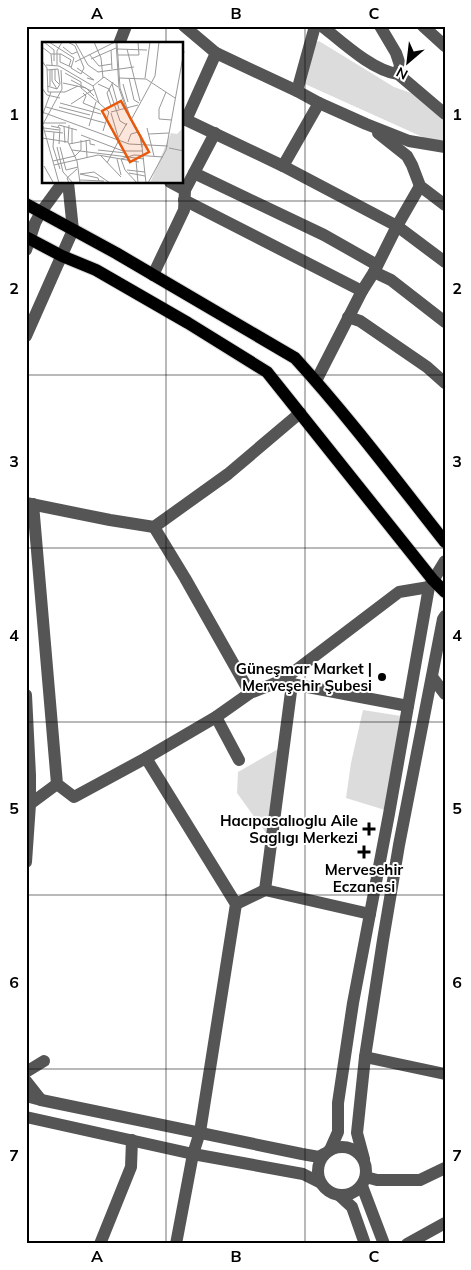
<svg xmlns="http://www.w3.org/2000/svg" width="471" height="1270" font-family="Mulish,sans-serif">
<rect width="100%" height="100%" fill="#fff"/>
<g fill="#dcdcdc">
<path d="M319,41L394,87L414,94L445,121V141L427,139L305,84L315,43Z"/>
<path d="M363,710L401,716L385,810L346,798L351,763Z"/>
<path d="M280,748L269,837L237,793L238,772Z"/>
</g>
<g fill="none" stroke-linecap="round" stroke-linejoin="round">
<defs>
<g id="major">
<path d="M26,204L116,253L295,358C348,416 396,480 445,542"/>
<path d="M26,237L62,256L96,270L188,323L267,372L433,580L445,592"/>
</g>
</defs>
<use href="#major" stroke="#dbdbdb" stroke-width="14"/>
<g stroke="#555" stroke-width="12">
<path d="M184,26L216,53L297,91L319,103L366,124L409,141L445,147"/>
<path d="M322,26C342,42 373,71 398,74L445,114"/>
<path d="M380,26L396,53L400,65L398,74"/>
<path d="M423,26L445,46"/>
<path d="M119,44L126,26"/>
<path d="M297,91L315,26"/>
<path d="M182,118L283,166L397,226L445,262"/>
<path d="M186,120L216,53"/>
<path d="M378,133L407,156L412,165L420,186L445,205"/>
<path d="M283,166L319,103"/>
<path d="M194,173L324,235L377,265"/>
<path d="M170,182L185,190"/>
<path d="M184,200L362,291"/>
<path d="M26,250L35,223L41,212L63,182"/>
<path d="M374,272L391,280L445,322"/>
<path d="M153,275L184,210L185,190L215,133"/>
<path d="M348,317L360,321L427,367L445,383"/>
<path d="M26,336L73,230L68,182"/>
<path d="M316,381L362,291L374,272L397,226L420,186"/>
<path d="M26,503L110,520L154,527L228,474L300,413"/>
<path d="M33,504L57,784L74,797L146,758L216,717L250,693L273,684L287,677L399,592L429,587"/>
<path d="M154,527L185,578L250,693"/>
<path d="M432,677L445,694"/>
<path d="M292,684L408,706"/>
<path d="M26,695L30,775V804L26,862"/>
<path d="M216,717L239,760"/>
<path d="M146,758L236,904L200,1132L193,1154L176,1244"/>
<path d="M26,807L57,784"/>
<path d="M265,890L292,684L287,677"/>
<path d="M236,904L265,890L370,914"/>
<path d="M365,1057L445,1074"/>
<path d="M26,1072L44,1061"/>
<path d="M26,1081L41,1100"/>
<path d="M26,1096L41,1100L302,1154L319,1157L324,1154"/>
<path d="M26,1117L193,1154L303,1174L321,1183"/>
<circle cx="342" cy="1171" r="24"/>
<path d="M330,1150L338,1132V1103L353,1003L389,814L429,587L445,561"/>
<path d="M364,1159L357,1133L365,1057L383,940L399,845L443,619L445,616"/>
<path d="M366,1177L377,1180H420L445,1168"/>
<path d="M362,1186L384,1244"/>
<path d="M339,1195L352,1207L365,1244"/>
<path d="M100,1244L131,1167L132,1140"/>
<path d="M407,1244L445,1223"/>
</g>
<use href="#major" stroke="#000" stroke-width="12"/>
</g>
<path fill="none" stroke="#000" stroke-width="1" stroke-opacity="0.55" d="M166,26V44M305,26V1244M166,182V1244M26,201H445M26,375H445M26,548H445M26,722H445M26,895H445M26,1069H445"/>
<g fill="#000" stroke="#fff" stroke-width="2">
<circle cx="382" cy="677" r="5"/>
<path d="M366.5 821.5h5v5h5v5h-5v5h-5v-5h-5v-5h5z"/>
<path d="M361.5 844.5h5v5h5v5h-5v5h-5v-5h-5v-5h5z"/>
</g>
<g text-anchor="middle" dominant-baseline="central" stroke-width="4" stroke-linejoin="round" paint-order="stroke">
<g font-size="15" font-weight="bold" fill="#000" stroke="#fff" text-anchor="end">
<text x="372" y="668">Güneşmar Market |<tspan x="372" dy="17">Merveşehir Şubesi</tspan></text>
<text x="358" y="820">Hacıpasalıoglu Aile<tspan x="358" dy="17">Saglıgı Merkezi</tspan></text>
<text x="364" y="869" text-anchor="middle">Mervesehir<tspan x="364" dy="17">Eczanesi</tspan></text>
</g>
</g>
<g transform="translate(42 42)">
<rect width="141" height="141" fill="#fff"/>
<path d="M141,86V141H108L129,91L135,92Z" fill="#dcdcdc"/>
<path fill="none" stroke="#999" stroke-width="1" d="M2,0L12,8V19M7,0L32,16L29,26M26,0L33,4L42,26L39,32L29,26M33,0L46,23L56,30L92,25M52,0L59,16L61,36M74,0L77,46L87,75L98,95L100,105L99,94L89,77L78,46L75,0M0,5L9,12L10,23M21,5L30,12L35,10M75,7L105,8M85,7L98,59M69,8L70,27M9,12H19L29,18L27,24M18,12V20L29,25M47,12L57,24L70,22M76,13H97L96,0M49,17L74,6M0,19L5,26L6,50H23L36,44M33,20L73,0M4,23L17,24L51,44L57,61L67,70M15,23V9L20,0M35,26L52,38L45,36M10,27V39L15,47M13,27V38L17,42M5,28L16,27L18,42L15,47L5,44M8,28V44M23,31L39,40V46L57,61M77,36L104,37L133,56M87,36L92,58L97,61M103,36L108,0M29,38L49,49M71,40L65,51L69,64L73,63M21,41L44,46L52,54M56,42L67,47L78,79L85,83M70,42L77,67M81,42L86,60M51,44L62,35L76,45M0,46L5,53L18,56M124,50L117,67V77L130,78M41,51L44,54L41,61L58,68M18,61L59,72M29,62L52,47M4,65L63,81M17,65L48,73M0,70L87,102L126,104M69,70L96,63M0,74L9,50M89,78L113,34L117,0M2,81H24M0,84L20,47L19,28M1,84L17,141M9,84L18,86L17,102M22,84L23,101M47,84L54,60M16,85L17,83L35,88M2,86L17,88M30,86V102M105,86L112,114M3,89L21,91M61,89L67,70M12,90L11,105L18,127M107,92L127,91M39,93L81,109H101M77,95L85,81M0,96L26,100L35,119L38,141M44,98L45,115M26,100L27,83M86,100L89,92L96,90M27,102L48,98V102L53,103M15,105L21,130L31,141M18,105L24,128L36,125M100,105L104,141M127,106L142,109M30,108L102,117M56,108L84,111M33,114L39,108V98M59,114L79,135M75,117L79,133M94,118L96,141M11,119L33,114M65,121L77,98L69,71M12,123L56,113L79,117L92,113L121,115M2,124L11,140M85,128L103,130M87,131L103,134M38,132L56,136L57,139M38,132L52,130L68,141M38,138L62,139M27,141L25,136L35,127M95,141L83,128L79,117L97,120M106,141L124,108L142,9"/>
<path fill="#e8590c" fill-opacity="0.15" stroke="#e8590c" stroke-width="2.5" d="M79,59L107,110L88,120L60,69Z"/>
<rect width="141" height="141" fill="none" stroke="#000" stroke-width="2.5"/>
</g>
<rect width="471" height="1270" fill="none" stroke="#ffffff" stroke-width="55"/>
<g transform="translate(408 62) rotate(208)" stroke="#ffffff" stroke-width="4" paint-order="stroke">
<path d="M0-4L9 19L0 12L-9 19Z" fill="#000000"/>
<text y="-8" font-size="14" font-weight="bold" text-anchor="middle" fill="#000000">N</text>
</g>
<rect x="28" y="28" width="416" height="1214" fill="none" stroke="#000" stroke-width="2"/>
<g font-size="16" text-anchor="middle" font-weight="bold" fill="#000">
<text x="97" y="19">A</text>
<text x="236" y="19">B</text>
<text x="374" y="19">C</text>
<text x="14" y="120">1</text>
<text x="457" y="120">1</text>
<text x="14" y="294">2</text>
<text x="457" y="294">2</text>
<text x="14" y="467">3</text>
<text x="457" y="467">3</text>
<text x="14" y="641">4</text>
<text x="457" y="641">4</text>
<text x="14" y="814">5</text>
<text x="457" y="814">5</text>
<text x="14" y="988">6</text>
<text x="457" y="988">6</text>
<text x="14" y="1161">7</text>
<text x="457" y="1161">7</text>
<text x="97" y="1262">A</text>
<text x="236" y="1262">B</text>
<text x="374" y="1262">C</text>
</g>
</svg>
